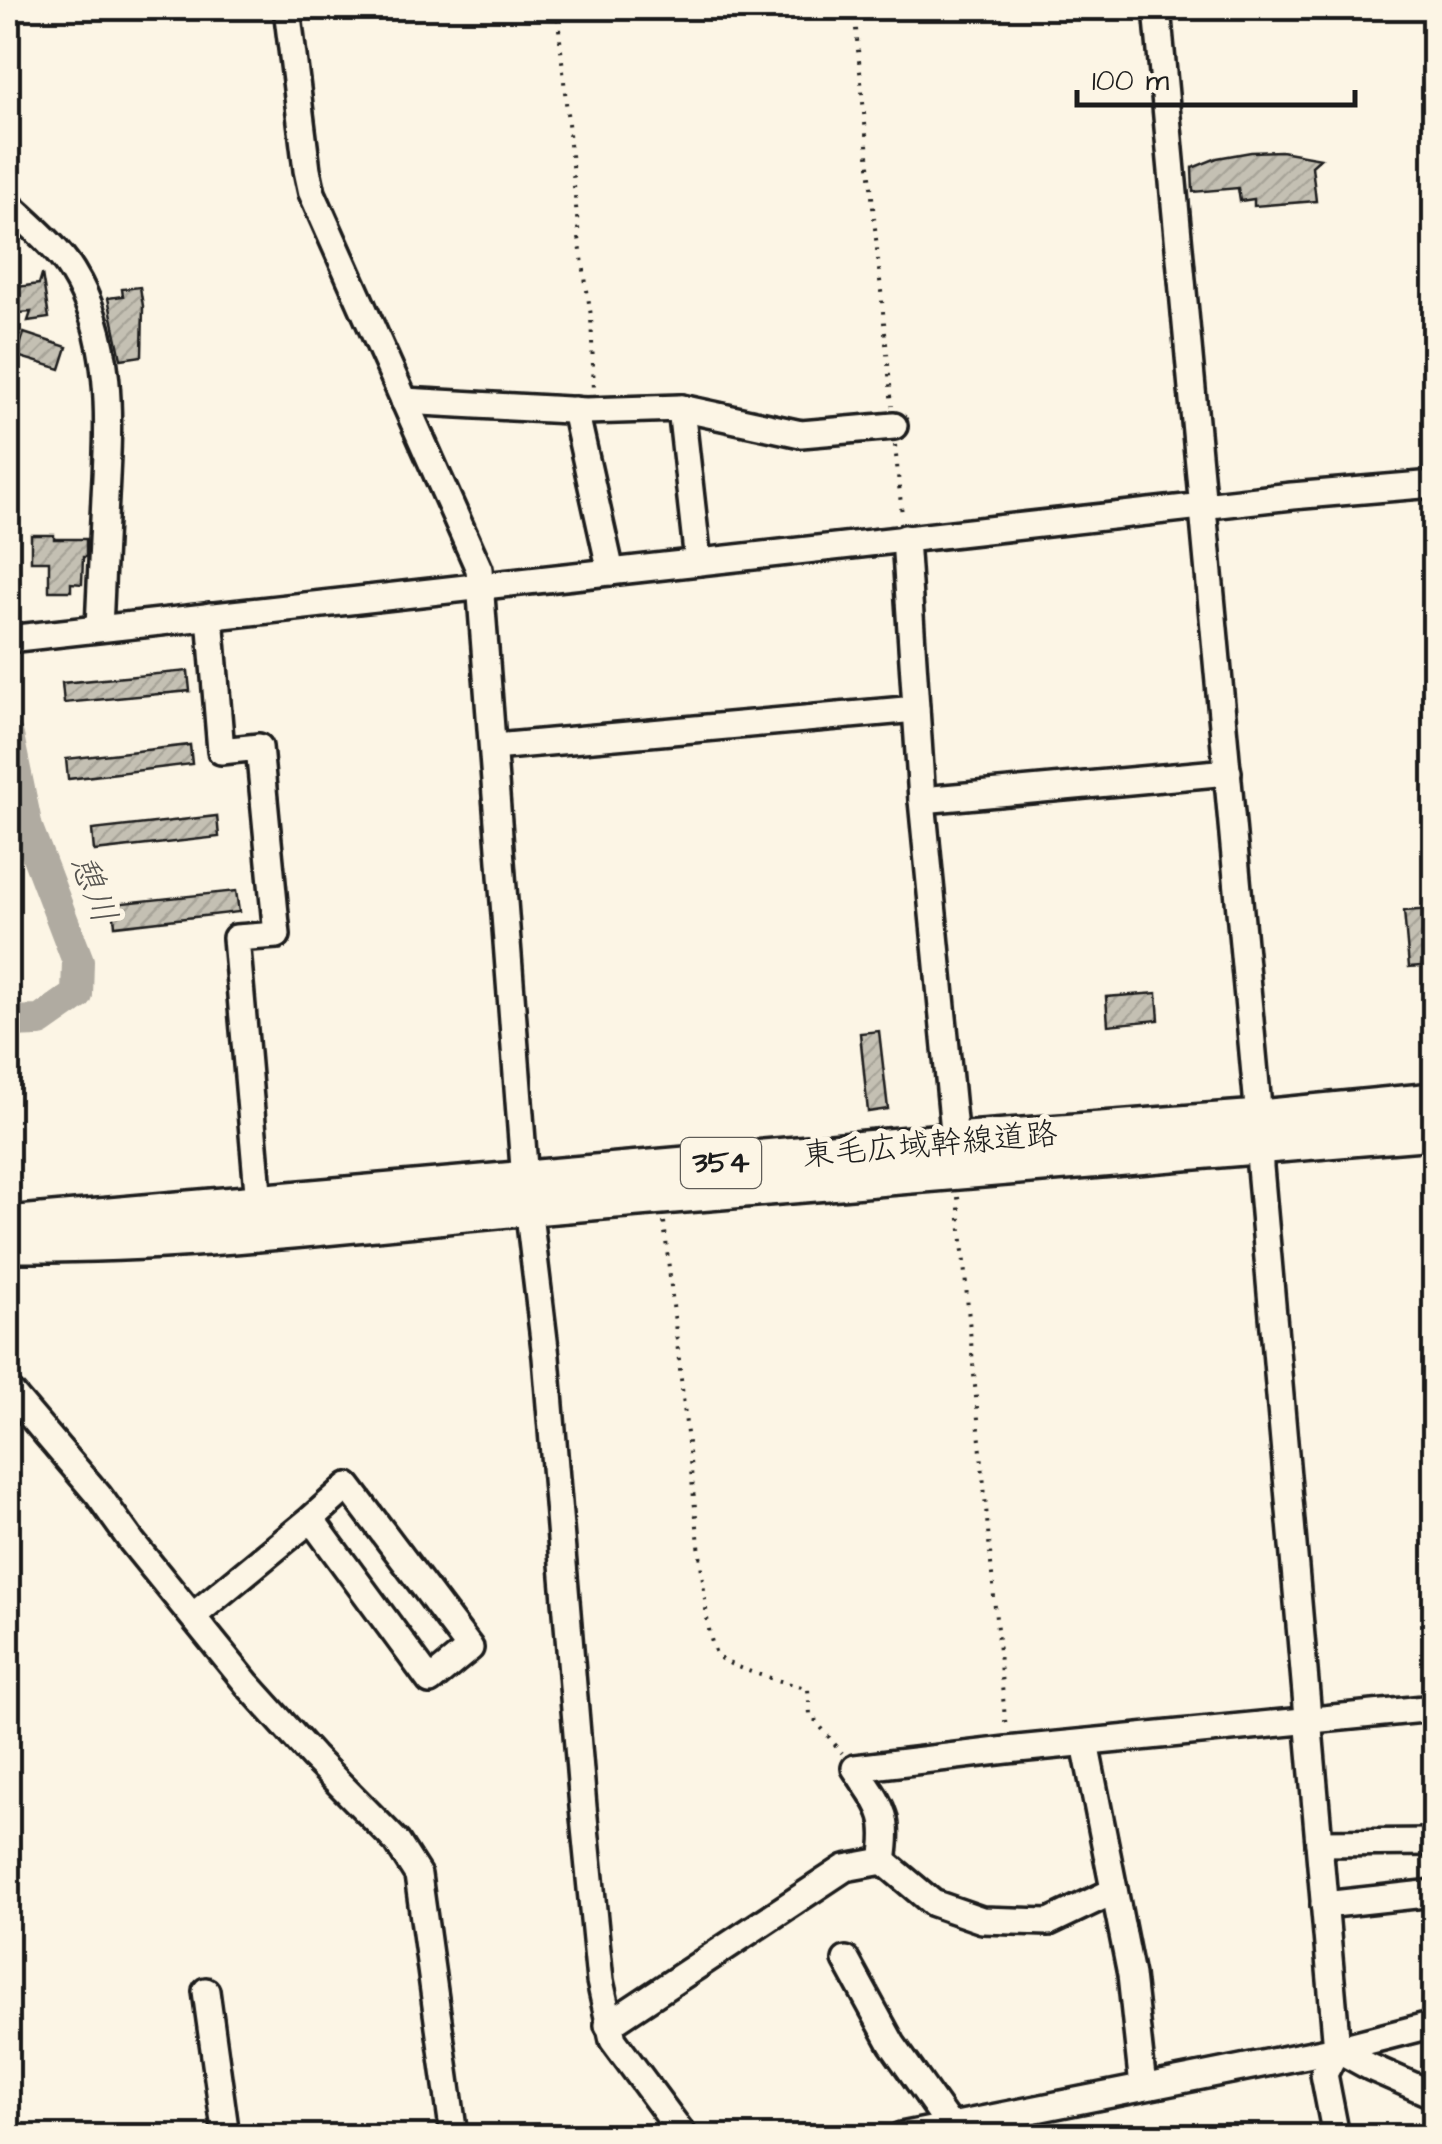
<svg xmlns="http://www.w3.org/2000/svg" width="1442" height="2144" font-family="'Architects Daughter','Klee One',sans-serif">
<defs>
<pattern id="building-hatch" width="6" height="6" patternUnits="userSpaceOnUse" patternTransform="scale(2.5)"><rect width="6" height="6" fill="#c4c0b3"/><path d="M-1 1l2-2M0 6l6-6M5 7l2-2" fill="none" stroke="#a8a499"/></pattern>
</defs>
<rect width="100%" height="100%" fill="#fcf5e5"/>
<filter id="ink" filterUnits="userSpaceOnUse"><feTurbulence type="fractalNoise" baseFrequency=".01" numOctaves="2"/><feDisplacementMap in="SourceGraphic" scale="20" xChannelSelector="R" yChannelSelector="G"/><feConvolveMatrix kernelMatrix="1 2 1 2 8 2 1 2 1" color-interpolation-filters="sRGB"/></filter>
<g filter="url(#ink)">
<g fill="none" stroke-linecap="round" stroke-linejoin="round">
<path stroke="#b0aba1" stroke-width="32" d="M8,736L27,828L78,961L77,995L40,1021L8,1022"/>
</g>
<g fill="url(#building-hatch)" stroke="#1c1c1c" stroke-width="2.5">
<path d="M1281,151L1321,158L1312,166L1316,201L1254,206V199L1240,201L1238,188L1193,192L1192,168L1217,158L1251,152Z"/>
<path d="M42,274L49,318L28,321L31,312L20,313L17,287L39,284Z"/>
<path d="M140,287L143,306L142,356L121,359L108,298L123,296L122,289Z"/>
<path d="M24,333L67,347L60,369L17,356Z"/>
<path d="M31,535H54V539H86V557H83L82,584L71,583V591H49V561H31Z"/>
<path d="M188,671L190,691L64,703L62,683Z"/>
<path d="M190,745L192,764L68,779L66,759Z"/>
<path d="M217,816L219,837L94,851L92,830Z"/>
<path d="M236,891L239,912L115,926L113,904Z"/>
<path d="M1434,909V965L1409,967L1404,911Z"/>
<path d="M1157,993L1159,1020L1108,1025L1106,997Z"/>
<path d="M879,1031L888,1109L868,1112L860,1033Z"/>
</g>
<g fill="none" stroke-linecap="round" stroke-linejoin="round">
<defs>
<g id="minor">
<path d="M287,8L307,170L312,193L479,569L525,1181L546,1357L583,1807L600,1981L613,2040L684,2136"/>
<path d="M1157,8L1259,1118L1260,1167L1337,2049L1324,2074L1336,2136"/>
<path d="M8,204C28,223 57,247 72,271C114,339 109,420 105,497C103,541 101,584 99,628"/>
<path d="M404,401L586,411L681,408L698,562"/>
<path d="M681,408L801,434L894,426"/>
<path d="M575,410L611,572"/>
<path d="M905,538L922,800L955,1141"/>
<path d="M210,616L221,751L259,747L277,935L236,938L259,1203"/>
<path d="M8,639L1292,496L1434,484"/>
<path d="M494,747L916,709"/>
<path d="M922,800L1228,772"/>
<path d="M8,1389L99,1496L132,1542L248,1685L313,1757L397,1842L418,1875L454,2136"/>
<path d="M193,1616L311,1519L348,1486L470,1648L430,1681L311,1519"/>
<path d="M1085,1743L1131,1975L1143,2087"/>
<path d="M1319,1843L1434,1842"/>
<path d="M883,1861C891,1813 880,1806 855,1768L1007,1750L1434,1708"/>
<path d="M1324,1905L1434,1893"/>
<path d="M846,1960L892,2044L950,2126"/>
<path d="M206,1991L226,2136"/>
<path d="M608,2025L845,1868L883,1861L933,1903L982,1920L1049,1922L1114,1891"/>
<path d="M1337,2049L1370,2067L1434,2095"/>
<path d="M901,2136L1337,2049L1434,2024"/>
</g>
<g id="highway">
<path d="M8,1225L955,1141L1259,1118L1434,1101"/>
<path d="M20,1244C194,1245 360,1222 532,1207C833,1181 1134,1157 1434,1131"/>
</g>
</defs>
<use href="#minor" stroke="#1c1c1c" stroke-width="32"/>
<use href="#highway" stroke="#1c1c1c" stroke-width="42"/>
<g stroke="#1c1c1c" stroke-width="4" stroke-dasharray="2.5 8" stroke-linecap="butt">
<path d="M557,8L579,238L591,316L594,391"/>
<path d="M854,8L892,406"/>
<path d="M895,445L902,515"/>
<path d="M958,1197L1006,1730"/>
<path d="M664,1222L707,1618C709,1628 711,1647 718,1656C730,1669 790,1683 808,1689L810,1714L842,1753"/>
</g>
<use href="#minor" stroke="#fcf5e5" stroke-width="25"/>
<use href="#highway" stroke="#fcf5e5" stroke-width="35"/>
</g>
</g>
<g text-anchor="middle" dominant-baseline="central" stroke-width="10" stroke-linejoin="round" paint-order="stroke">
<rect fill="#fcf5e5" stroke="#5f5d58" stroke-width="2.5" x="681" y="1138" width="80" height="50" rx="8"/>
<g font-size="30" font-weight="bold" fill="#1c1c1c">
<text x="721" y="1163">354</text>
</g>
<g font-size="32" fill="#1c1c1c" stroke="#fcf5e5">
<text transform="translate(930 1145) rotate(-5)">東毛広域幹線道路</text>
</g>
<g font-size="35" font-style="italic" fill="#575551" stroke="#fcf5e5">
<text transform="translate(93 889) rotate(69)">憩川</text>
</g>
</g>
<rect width="1442" height="2144" fill="none" stroke="#fcf5e5" stroke-width="40"/>
<rect x="20" y="20" width="1402" height="2104" fill="none" stroke="#1c1c1c" stroke-width="4" filter="url(#ink)"/>
<path d="M1077 90v15h278v-15" fill="none" stroke="#1c1c1c" stroke-width="5"/>
<text x="1092" y="90" font-size="30" fill="#1c1c1c" stroke="#fcf5e5" stroke-width="8" paint-order="stroke">100 m</text>
</svg>
